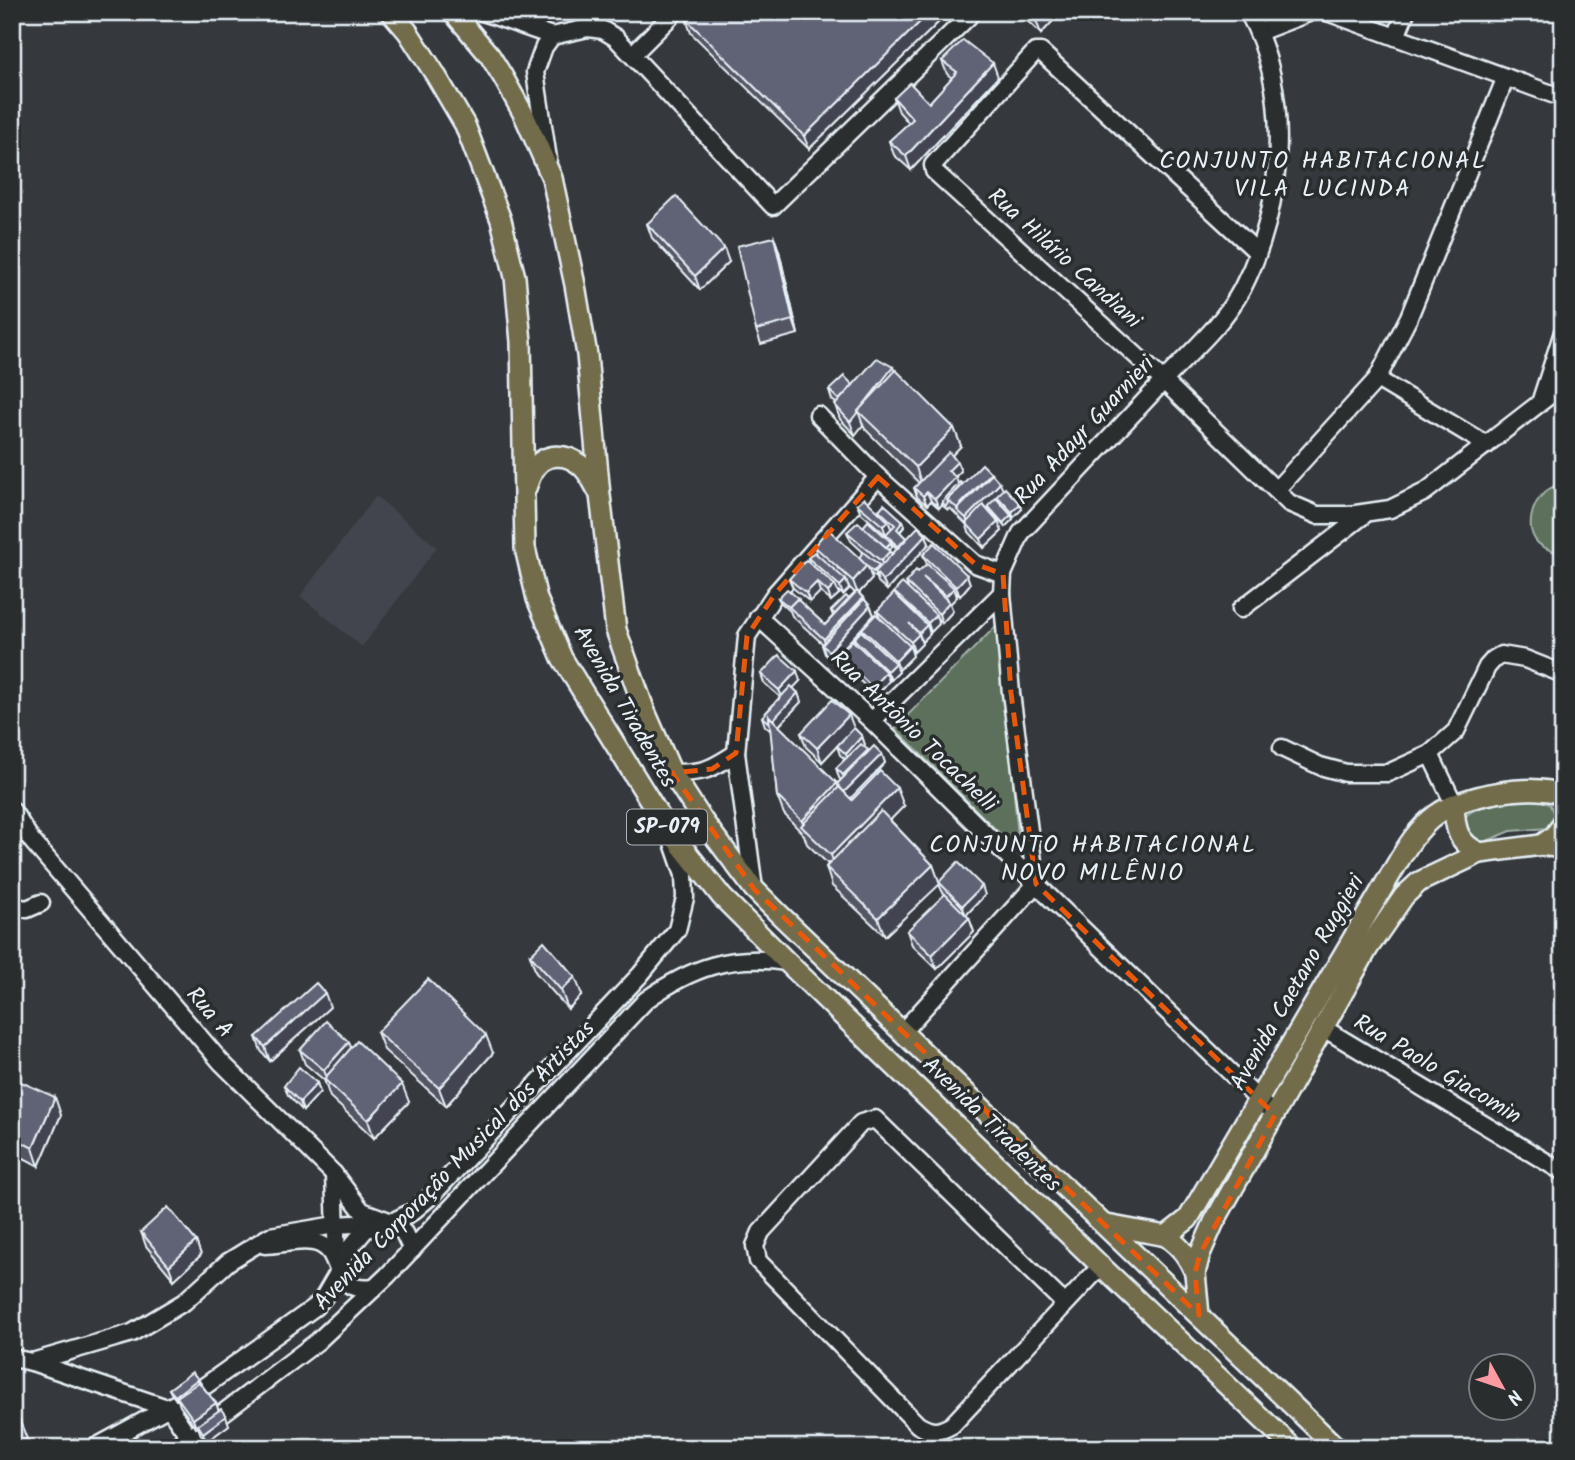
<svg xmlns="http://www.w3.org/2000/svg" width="1575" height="1460" font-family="Kalam,sans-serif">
<rect width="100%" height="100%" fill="#35383c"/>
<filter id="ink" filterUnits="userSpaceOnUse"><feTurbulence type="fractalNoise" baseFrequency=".0143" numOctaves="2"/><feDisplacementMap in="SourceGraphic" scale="14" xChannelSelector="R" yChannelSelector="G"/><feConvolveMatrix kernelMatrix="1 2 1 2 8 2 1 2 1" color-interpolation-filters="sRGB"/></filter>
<g filter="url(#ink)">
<path fill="#42454d" d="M376,496L437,547L362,647L300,596Z"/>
<g fill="#5b705b" stroke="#a2b0aa" stroke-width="2">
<path d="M1563,482V555C1555,552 1544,549 1538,543C1525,530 1531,505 1544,493C1549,488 1557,485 1563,482Z"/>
<path d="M998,624L1019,847L1011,845L895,728Z"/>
<path d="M1541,800L1550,805L1554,814L1548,828L1511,831L1482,843L1471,840L1464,819C1473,802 1523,801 1541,800Z"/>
</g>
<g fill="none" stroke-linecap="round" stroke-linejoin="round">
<defs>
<g id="minor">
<path d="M483,12L552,36L588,28L603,30L616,38L773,206L969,16"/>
<path d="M1327,12L1563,98"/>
<path d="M1259,32L1311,12"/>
<path d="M1396,37L1406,12"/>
<path d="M633,54L675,12"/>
<path d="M548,159L535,72L544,47L552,36"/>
<path d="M1256,251L1041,52H1035L933,165L934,171L1164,381L1289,503L1317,515H1349L1390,509L1425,492L1563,385"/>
<path d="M1377,379L1487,445"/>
<path d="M1541,400L1563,332"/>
<path d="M818,415L878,477L975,564L1003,574"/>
<path d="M1276,490L1377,379L1409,317L1506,77"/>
<path d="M1241,609L1364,515"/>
<path d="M758,617L872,721L1036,884L1266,1107"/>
<path d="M872,721L1002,593"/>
<path d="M1282,748L1320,766L1346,773H1388L1430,754L1456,731L1487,667L1494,659L1501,655L1525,659L1563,674"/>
<path d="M1430,754L1454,804"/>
<path d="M672,773C704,773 710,770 736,753"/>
<path d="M12,810L32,841L221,1062L334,1174L362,1211L389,1221"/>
<path d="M1036,884L1011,693L1002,593L1003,574L1021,533C1071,480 1121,427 1170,374C1195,348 1225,321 1242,289C1284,208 1293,93 1248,12"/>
<path d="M754,889L736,753L747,636L775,594L878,477"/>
<path d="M12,906L27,909L41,903"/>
<path d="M1325,1029L1563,1172"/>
<path d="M903,1031L1036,884"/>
<path d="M334,1174L337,1262"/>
<path d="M265,1245C282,1245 305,1237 320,1244C344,1254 329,1294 374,1288"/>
<path d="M1065,1304L875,1119L861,1123L851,1134L761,1232L755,1246L758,1261L918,1425C932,1433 938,1433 952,1425L1101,1266"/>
<path d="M12,1358L32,1362L170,1409L190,1438L191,1448"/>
<path d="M32,1362L132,1333L184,1302L228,1262L270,1236L335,1225L392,1222L404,1233L412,1250"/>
<path d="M94,1448L195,1393L315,1307L324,1297L338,1273L344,1255L366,1229L392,1222L412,1212L431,1196L640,975L677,930L685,898L684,875L672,840"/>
<path d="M171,1448L190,1438L318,1341L387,1276L646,1000C692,967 731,954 787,962"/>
</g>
<g id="major">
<path d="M391,12L408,32L435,74L465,125L501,220L515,277L521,342L525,548L537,599L562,658L665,825L722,897L787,962L1101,1266L1293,1448"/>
<path d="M453,12L490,56L503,77L524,115L552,178L575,285L587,355L600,495L616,630L644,709L672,773L703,821L754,889L780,915L1337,1448"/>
<path d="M526,488C528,482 531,473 535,468C545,453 566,453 579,464C588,470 593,482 598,491"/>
<path d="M1454,804C1455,827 1456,842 1480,853"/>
<path d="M1541,845L1554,836L1563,824"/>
<path d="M1107,1225L1166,1236L1188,1219L1395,867C1406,848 1418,828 1436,815C1462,795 1532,782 1563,795"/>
<path d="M1166,1236C1181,1247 1188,1256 1195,1273"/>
<path d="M1199,1315L1195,1273L1200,1254L1214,1222L1368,948L1404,896L1419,882L1480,853L1541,845L1563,848"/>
</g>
</defs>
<use href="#minor" stroke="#e8f1f8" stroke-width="21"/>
<use href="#major" stroke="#e8f1f8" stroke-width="24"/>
<use href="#minor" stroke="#2a2d2e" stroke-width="16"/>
<use href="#major" stroke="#736c4b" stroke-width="19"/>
</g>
<g fill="#535464" stroke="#e8f1f8" stroke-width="2" fill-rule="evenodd">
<path d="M693,12H949L809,149L691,33L686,19Z"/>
<path d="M1018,12H1061L1041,34Z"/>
<path d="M942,61L998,77L911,170L894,155L889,141L909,123L899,112L894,98L929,103L952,78L947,74Z"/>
<path d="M647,224L729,262L700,290L652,238Z"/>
<path d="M774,237L779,251L798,334L761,344L756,330Z"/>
<path d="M895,371L954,428L961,446L952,455L961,471L955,477L958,484H962L991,473L1003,490L1022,509L1014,517L999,501L998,498L997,499L1011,515L1013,519L1005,527L990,511L989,508L987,510L1002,531L984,548L969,532L966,524L950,508L948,510L943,506L942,504L939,508L931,501L927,505L917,497L914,488L919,483L865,429L863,425L855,435L840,419L835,405L836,403L832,400L829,390L853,385Z"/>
<path d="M857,504L880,513L879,510L903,521L905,526L900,532L907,539L926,535L929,544L887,590L878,582L876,575L875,577L870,573L872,579L859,593L870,606L874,615L832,660L825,654L822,645L823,644L792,616L790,611L780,602L778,598L801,603L825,625L833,616L831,611L849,599L855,593L848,586L849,589L843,595L837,590L839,594L831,601L820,592L810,602L793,588L789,579L809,563L808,558L817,554L814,546L859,558L863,552L851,541L847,532L863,527L887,539L886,535L861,513ZM891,542L897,549L892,554L890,550L892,547Z"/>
<path d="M923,555L967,575L970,584L960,596L956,592L957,597L950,604L953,611L942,623L937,618L939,624L931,632L929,630L930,634L922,642L921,641L922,644L914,652L911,649L913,656L899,670L897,668L899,672L891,680L888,677L889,681L876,696L842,664L839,655L855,643L854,639L864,633L862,629L880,618L877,611L896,595L894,592L908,588L906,582L927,564Z"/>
<path d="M761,674L800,681L793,688L798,693L801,702L779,726L837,784L841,780L839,778L836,768L845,759L840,755L837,746L822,762L806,747L801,733L854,728L862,736L865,745L864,747L868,752L882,754L885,763L850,798L852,800L904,806L890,820L933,865L939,882L985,895L966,915L969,918L974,932L937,969L912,945L907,931L956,906L942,891L939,884L885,936L832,886L826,867L828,864L807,844L804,835L784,814L777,796L771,731L765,726L762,717L780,697L764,683Z"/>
<path d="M530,955L582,995L568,1009L536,973Z"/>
<path d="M330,1007L270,1061L261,1051L256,1037Z"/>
<path d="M377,1032L493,1053L446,1106L384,1050Z"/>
<path d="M351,1048L409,1102L374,1138L330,1097L324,1080L305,1064L300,1050Z"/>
<path d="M12,1078L61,1115L39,1166L12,1152Z"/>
<path d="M317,1083L320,1092L303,1111L288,1095L284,1086Z"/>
<path d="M141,1232L196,1241L201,1255L174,1280L146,1246Z"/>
<path d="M198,1379L229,1425L206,1442L201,1435L198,1427L196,1428L180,1406L178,1400H176L171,1393L169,1389Z"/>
<path d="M12,1406L20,1421L27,1439L12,1447Z"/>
</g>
<g fill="#434551" stroke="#e8f1f8" stroke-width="2">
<path d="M930,12H949L809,149L804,136Z"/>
<path d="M1044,12H1061L1041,34L1036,20Z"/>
<path d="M993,63L998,77L911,170L906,156Z"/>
<path d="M774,237L779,251L798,334L793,320Z"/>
<path d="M724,248L729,262L700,290L695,276Z"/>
<path d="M893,367L898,380L858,411Z"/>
<path d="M858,411L863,425L855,435L850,422Z"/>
<path d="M954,428L961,446L922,486L916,467Z"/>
<path d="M957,462L961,471L952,480L948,471Z"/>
<path d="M991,473L994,483L958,510L957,508Z"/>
<path d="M956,477L959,487L942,502V504L939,508L935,499Z"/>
<path d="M1000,483L1004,493L970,527L966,518Z"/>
<path d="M927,492L931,501L927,505L923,496Z"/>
<path d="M1020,504L1022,509L1014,517L1012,512Z"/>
<path d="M1011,515L1013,519L1005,527L1003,523Z"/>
<path d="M888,521L892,530L886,535L883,526Z"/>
<path d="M903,521L905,526L898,533L897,529Z"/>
<path d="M998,522L1002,531L984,548L981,539Z"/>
<path d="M926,535L929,544L887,590L883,581Z"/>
<path d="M891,542L892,547L887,552L886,548Z"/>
<path d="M890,551L894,560L884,570L881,561Z"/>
<path d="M867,565L872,579L858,594L853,581Z"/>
<path d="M967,575L970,584L960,596L956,587Z"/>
<path d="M846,580L849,589L843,595L840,586Z"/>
<path d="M817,582L820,592L810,602L806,593Z"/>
<path d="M835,585L839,594L831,601L828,592Z"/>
<path d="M954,588L957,597L950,604L953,611L942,623L939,614L949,602L946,596Z"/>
<path d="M863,598L866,607L827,648L824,639Z"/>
<path d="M870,606L874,615L832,660L829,651Z"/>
<path d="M936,615L939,624L931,632L928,623Z"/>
<path d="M927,625L930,634L922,642L919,633Z"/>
<path d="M919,634L922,644L914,652L911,642Z"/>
<path d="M910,646L913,656L899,670L896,661Z"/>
<path d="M895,663L899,672L891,680L887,671Z"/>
<path d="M797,671L800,681L783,699L779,690Z"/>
<path d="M886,672L889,681L876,696L872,687Z"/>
<path d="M798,693L801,702L773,732L769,723Z"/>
<path d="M849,715L854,728L822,762L817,748Z"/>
<path d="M862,736L865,745L849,763L846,754Z"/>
<path d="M868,750L871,759L846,784L843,775Z"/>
<path d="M882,754L885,763L848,801L844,792Z"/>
<path d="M837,783L844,801L805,830L802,821Z"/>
<path d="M897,788L904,806L838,874L831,855Z"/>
<path d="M933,865L940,884L885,936L878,918Z"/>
<path d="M982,886L985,895L966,915L962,906Z"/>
<path d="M969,918L974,932L937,969L932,955Z"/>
<path d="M575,977L582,995L568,1009L561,990Z"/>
<path d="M325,993L330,1007L270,1061L265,1047Z"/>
<path d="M486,1035L493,1053L446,1106L439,1088Z"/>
<path d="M349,1042L354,1056L329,1084L324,1070Z"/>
<path d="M317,1083L320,1092L303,1111L300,1102Z"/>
<path d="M402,1084L409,1102L374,1138L368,1120Z"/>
<path d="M55,1097L61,1115L39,1166L33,1148Z"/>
<path d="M196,1241L201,1255L174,1280L169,1266Z"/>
<path d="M198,1379L199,1384L177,1397L178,1400H176L175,1396Z"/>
<path d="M216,1403L219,1412L196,1428L193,1419Z"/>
<path d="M226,1416L229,1425L206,1442L203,1433Z"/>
</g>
<g fill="#606274" stroke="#e8f1f8" stroke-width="2">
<path d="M693,12H930L804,136L686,19Z"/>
<path d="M1027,12H1044L1036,20Z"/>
<path d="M963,40L993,63L906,156L889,141L913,119L894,98L910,83L929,103L957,72L942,61Z"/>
<path d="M676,196L724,248L695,276L647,224Z"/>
<path d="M774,237L793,320L756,330L737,246Z"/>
<path d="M877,358L893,367L850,422L835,405Z"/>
<path d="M896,370L954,428L916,467L858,411Z"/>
<path d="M844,376L853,385L839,400L829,390Z"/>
<path d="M949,452L957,462L948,471L956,477L935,499L927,492L923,496L914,488Z"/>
<path d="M982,464L991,473L957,508L947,500Z"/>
<path d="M992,474L1000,483L966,518L957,510Z"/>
<path d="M960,482L962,484L947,500L948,503L946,506L942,502Z"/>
<path d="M1005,488L1020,504L1012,512L997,496Z"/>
<path d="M864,498L888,521L883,526L857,504Z"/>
<path d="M996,498L1011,515L1003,523L988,506Z"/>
<path d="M884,504L903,521L897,529L906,538L898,547L886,534L895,525L879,510Z"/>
<path d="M983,505L998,522L981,539L966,523Z"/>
<path d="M868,521L891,542L886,547L863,527Z"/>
<path d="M858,522L890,551L881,561L847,532Z"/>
<path d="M918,527L926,535L883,581L875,572Z"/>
<path d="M828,529L867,565L853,581L814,546Z"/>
<path d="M934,543L967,575L956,587L923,555Z"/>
<path d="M814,552L846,580L840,586L808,558Z"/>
<path d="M863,552L879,565L873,572L859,558Z"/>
<path d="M806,560L835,585L828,592L817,582L806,593L789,579Z"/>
<path d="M927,564L954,588L946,596L923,577L949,602L939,614L906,582L916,570L918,572Z"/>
<path d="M902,583L936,615L928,623L894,592Z"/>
<path d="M787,589L799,599L798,600L797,599L789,607L778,598Z"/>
<path d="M857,591L863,598L824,639L789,607L797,599L825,625Z"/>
<path d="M894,593L927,625L919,633L909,623L919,634L911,642L877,611Z"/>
<path d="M846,596L849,599L835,614L831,611Z"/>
<path d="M864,599L870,606L829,651L822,645Z"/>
<path d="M876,614L910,646L896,661L862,629Z"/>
<path d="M861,631L895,663L887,671L854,639Z"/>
<path d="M852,640L886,672L872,687L839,655Z"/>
<path d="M779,655L797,671L779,690L761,674Z"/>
<path d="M791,686L798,693L773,720L769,716V723L762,717Z"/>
<path d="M832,700L849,715L817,748L801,733Z"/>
<path d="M769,716L837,783L802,821L777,796Z"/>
<path d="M854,728L862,736L846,754L837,746Z"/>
<path d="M861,744L868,750L843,775L836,768Z"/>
<path d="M874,746L882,754L844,792L837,784Z"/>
<path d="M880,771L897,788L831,855L801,826L839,787L852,800Z"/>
<path d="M881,811L933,865L878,918L826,867Z"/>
<path d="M958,862L982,886L962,906L939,882Z"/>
<path d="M945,894L969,918L932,955L907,931Z"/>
<path d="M544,941L575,977L561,990L530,955Z"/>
<path d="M428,979L486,1035L439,1088L377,1032Z"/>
<path d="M316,983L325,993L265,1047L256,1037Z"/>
<path d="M326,1021L349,1042L324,1070L300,1050Z"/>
<path d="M357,1041L402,1084L368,1120L324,1079Z"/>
<path d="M299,1067L317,1083L300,1102L284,1086Z"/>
<path d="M12,1078L55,1097L33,1148L12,1137Z"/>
<path d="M168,1207L196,1241L169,1266L141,1232Z"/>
<path d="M192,1372L198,1379L175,1396L169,1389Z"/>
<path d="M199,1382L216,1403L193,1419L177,1397Z"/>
<path d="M12,1406L20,1421L12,1425Z"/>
<path d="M221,1409L226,1416L203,1433L198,1425Z"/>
</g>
</g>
<path fill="none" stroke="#e8590c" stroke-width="5" stroke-dasharray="14 9" stroke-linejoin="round" d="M878,477L975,564L1003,574L1011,693L1036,884L1275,1115L1200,1254L1195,1273L1199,1315L754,889L672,773L712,769L736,753L747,636L775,594Z"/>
<g text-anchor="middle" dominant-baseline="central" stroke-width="7" stroke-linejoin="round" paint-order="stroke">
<rect fill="#2a2d2e" stroke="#afb6bb" stroke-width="2" x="627" y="809.5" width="80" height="35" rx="5"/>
<g font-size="21" font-weight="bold" fill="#e8f1f8">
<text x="667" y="827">SP-079</text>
</g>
<g font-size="23" fill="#e8f1f8" stroke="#2a2d2e">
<text transform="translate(1064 259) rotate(42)">Rua Hilário Candiani</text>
<text transform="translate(1085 431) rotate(-47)">Rua Adayr Guarnieri</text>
<text transform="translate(624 707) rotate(60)">Avenida Tiradentes</text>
<text transform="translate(913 732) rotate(44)">Rua Antônio Tocachelli</text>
<text transform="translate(1298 983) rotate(-60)">Avenida Caetano Ruggieri</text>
<text transform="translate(209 1013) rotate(50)">Rua A</text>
<text transform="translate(1437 1070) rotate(31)">Rua Paolo Giacomin</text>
<text transform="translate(991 1125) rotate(44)">Avenida Tiradentes</text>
<text transform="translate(455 1166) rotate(-46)">Avenida Corporação Musical dos Artistas</text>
</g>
<g font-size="24" letter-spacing="2" fill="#e8f1f8" stroke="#2a2d2e">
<text x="1323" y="161">CONJUNTO HABITACIONAL<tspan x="1323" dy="28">VILA LUCINDA</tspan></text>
<text x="1093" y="845">CONJUNTO HABITACIONAL<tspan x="1093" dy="28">NOVO MILÊNIO</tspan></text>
</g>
</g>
<rect width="1575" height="1460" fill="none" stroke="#2a2d2e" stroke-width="42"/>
<rect x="21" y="21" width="1533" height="1418" fill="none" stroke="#e8f1f8" stroke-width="2.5" filter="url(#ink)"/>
<g transform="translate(1502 1387) rotate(130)"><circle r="33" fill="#2a2d2e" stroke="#767b7f" stroke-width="2"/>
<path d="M0-5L12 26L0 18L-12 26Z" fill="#ff9aa2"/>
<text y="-10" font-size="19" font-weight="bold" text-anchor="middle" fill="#e8f1f8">N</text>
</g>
</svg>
